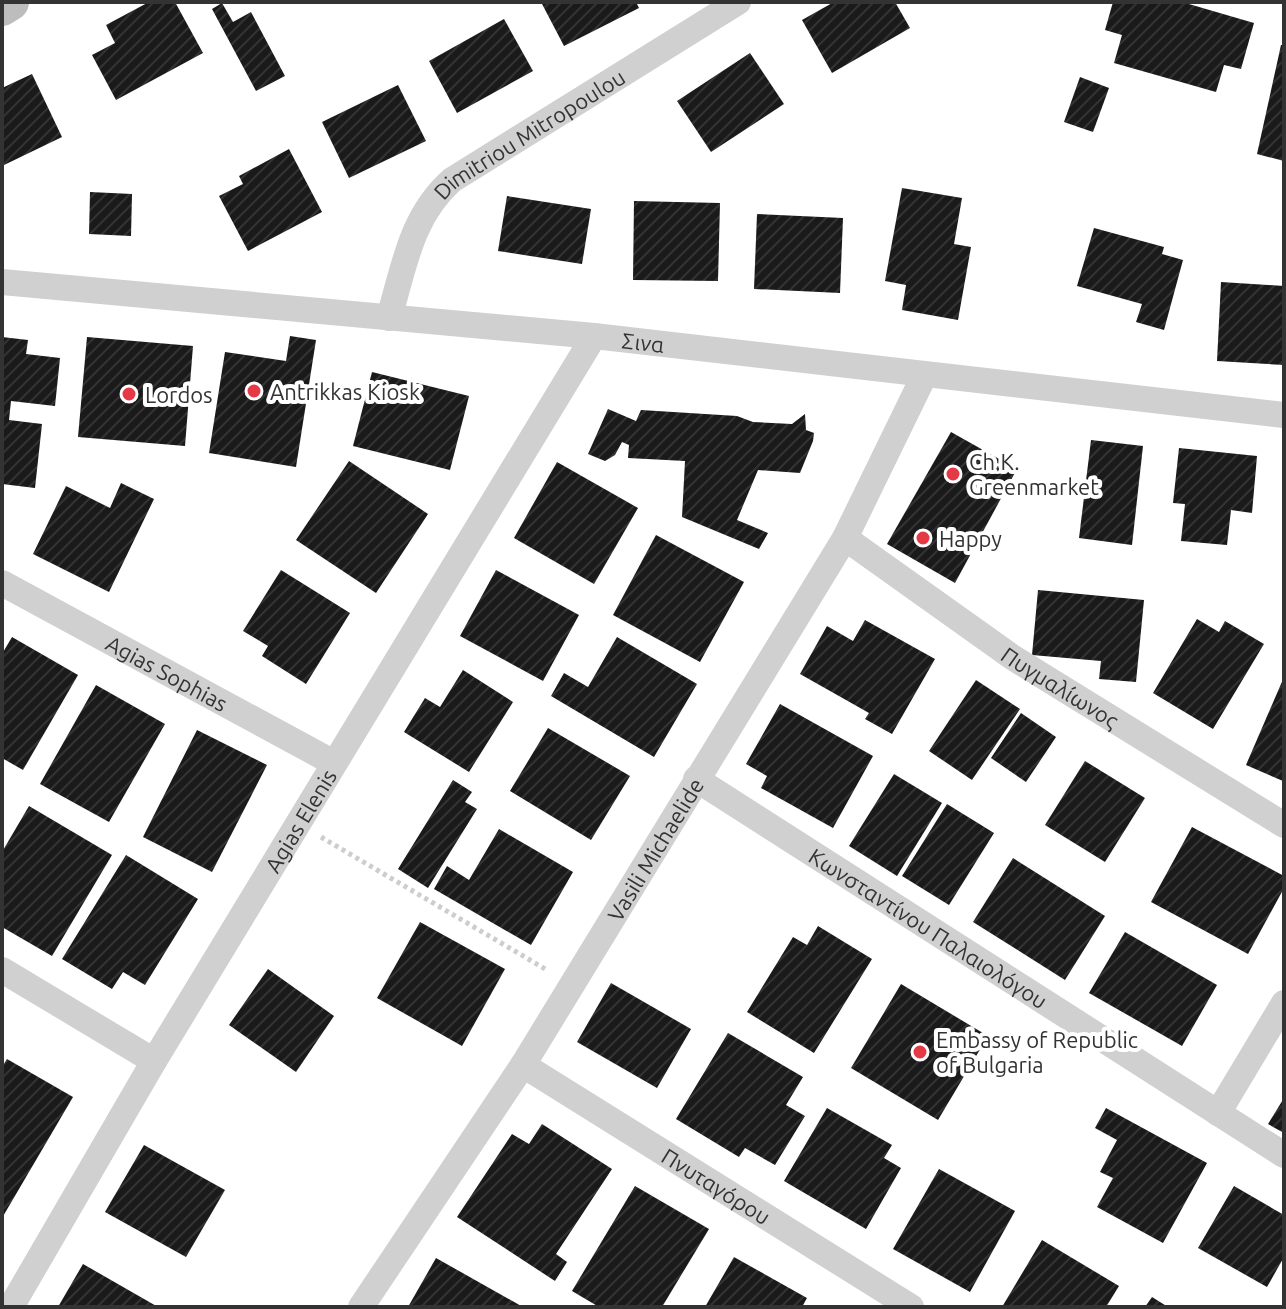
<svg xmlns="http://www.w3.org/2000/svg" width="1286" height="1309" font-family="Ubuntu,sans-serif">
<defs>
<pattern id="building-hatch" width="6" height="6" patternUnits="userSpaceOnUse" patternTransform="scale(2)"><rect width="6" height="6" fill="#1a1a1a"/><path d="M-1 1l2-2M0 6l6-6M5 7l2-2" fill="none" stroke="#333"/></pattern>
</defs>
<rect width="100%" height="100%" fill="#fff"/>
<g fill="url(#building-hatch)">
<path d="M149,2H175L203,53L116,100L92,55L115,43L106,25Z"/>
<path d="M541,2H636L639,8L564,46Z"/>
<path d="M834,2H895L910,28L832,73L802,20Z"/>
<path d="M1113,2H1182L1254,23L1241,69L1224,65L1216,92L1114,63L1122,35L1105,30Z"/>
<path d="M222,3L233,22L251,12L285,76L256,91L212,9Z"/>
<path d="M504,19L533,71L457,113L429,61Z"/>
<path d="M1281,45H1284V161L1257,154Z"/>
<path d="M750,53L784,104L711,152L677,101Z"/>
<path d="M32,74L62,137L2,166V88Z"/>
<path d="M1080,77L1109,88L1093,132L1064,122Z"/>
<path d="M398,85L426,141L349,178L322,122Z"/>
<path d="M289,149L322,212L248,251L219,196L243,184L239,176Z"/>
<path d="M902,188L962,198L954,244L971,247L958,320L902,310L906,285L885,281Z"/>
<path d="M90,192L132,194L131,236L89,234Z"/>
<path d="M507,196L591,209L582,264L498,251Z"/>
<path d="M634,201L720,203L718,281L633,280Z"/>
<path d="M757,214L843,218L840,293L754,289Z"/>
<path d="M1094,228L1164,247L1162,254L1183,260L1164,330L1136,322L1142,304L1077,286Z"/>
<path d="M1221,282L1284,286V365L1217,361Z"/>
<path d="M290,336L316,340L296,467L209,453L225,352L286,361Z"/>
<path d="M2,337L28,340L26,354L60,358L55,406L11,401L9,420L42,424L35,488L2,484Z"/>
<path d="M87,337L193,346L185,446L78,437Z"/>
<path d="M372,372L469,396L450,470L353,446Z"/>
<path d="M608,409L636,421L641,410L737,416L753,422L792,424L805,414L806,430L814,433L813,441L800,473L758,470L737,520L768,533L759,549L682,517L685,461L628,458L629,445L622,442L615,455L605,461L588,454Z"/>
<path d="M951,432L1017,469L955,583L887,544Z"/>
<path d="M1091,440L1143,446L1132,545L1079,538Z"/>
<path d="M1179,448L1257,456L1252,513L1231,510L1227,545L1181,541L1185,504L1173,503Z"/>
<path d="M349,461L428,514L376,593L296,540Z"/>
<path d="M557,462L638,508L594,584L514,538Z"/>
<path d="M121,483L154,499L109,592L33,554L66,486L110,508Z"/>
<path d="M656,535L744,582L700,662L613,615Z"/>
<path d="M281,570L350,613L306,684L262,656L268,646L243,631Z"/>
<path d="M496,570L579,615L543,681L460,636Z"/>
<path d="M1038,590L1144,600L1136,682L1099,679L1101,661L1032,655Z"/>
<path d="M1197,619L1219,632L1225,621L1264,644L1213,729L1153,693Z"/>
<path d="M865,620L935,659L892,734L865,719L869,713L800,674L827,626L853,641Z"/>
<path d="M12,637L78,675L23,770L2,758V654Z"/>
<path d="M617,637L697,684L654,757L551,696L564,673L588,687Z"/>
<path d="M463,670L513,702L469,772L404,732L425,698L440,707Z"/>
<path d="M1284,677V779L1283,781L1246,765Z"/>
<path d="M976,680L1020,709L972,780L929,751Z"/>
<path d="M96,685L165,724L109,822L40,784Z"/>
<path d="M780,704L873,756L833,828L761,788L767,776L746,764Z"/>
<path d="M1021,713L1056,737L1026,782L991,758Z"/>
<path d="M548,728L630,776L591,840L510,791Z"/>
<path d="M197,730L267,765L212,872L143,837Z"/>
<path d="M1085,761L1145,798L1105,862L1045,825Z"/>
<path d="M894,774L942,803L897,876L849,846Z"/>
<path d="M453,780L472,792L465,802L477,809L428,888L398,869Z"/>
<path d="M947,804L994,833L949,905L902,876Z"/>
<path d="M29,806L112,855L52,956L2,927V852Z"/>
<path d="M1192,827L1284,876V888L1248,954L1151,902Z"/>
<path d="M499,829L573,872L531,945L434,889L447,866L469,880Z"/>
<path d="M126,855L198,899L145,985L123,972L112,989L62,959Z"/>
<path d="M1013,858L1105,916L1065,980L973,922Z"/>
<path d="M420,922L505,969L462,1046L377,998Z"/>
<path d="M818,926L872,959L814,1053L747,1012L793,937L807,945Z"/>
<path d="M1125,932L1217,985L1182,1046L1089,993Z"/>
<path d="M268,969L334,1016L296,1072L229,1025Z"/>
<path d="M611,983L691,1029L657,1088L577,1042Z"/>
<path d="M901,984L988,1036L938,1120L851,1068Z"/>
<path d="M728,1033L803,1077L786,1105L805,1116L775,1165L745,1148L739,1157L676,1119Z"/>
<path d="M7,1059L73,1097L2,1218V1067Z"/>
<path d="M1284,1098V1133L1268,1124Z"/>
<path d="M827,1108L892,1145L884,1158L901,1168L866,1229L784,1181Z"/>
<path d="M1106,1108L1207,1163L1163,1243L1097,1207L1113,1178L1100,1172L1117,1140L1095,1128Z"/>
<path d="M542,1124L612,1169L556,1254L567,1262L555,1281L457,1217L512,1134L529,1144Z"/>
<path d="M144,1145L225,1190L186,1257L105,1212Z"/>
<path d="M939,1169L1015,1211L970,1292L893,1249Z"/>
<path d="M635,1186L709,1229L662,1307H599L572,1291Z"/>
<path d="M1234,1186L1284,1215V1257L1267,1287L1198,1248Z"/>
<path d="M1042,1240L1119,1286L1106,1307H1002Z"/>
<path d="M734,1257L807,1298L802,1307H705Z"/>
<path d="M436,1258L523,1307H408Z"/>
<path d="M83,1264L158,1307H58Z"/>
<path d="M1152,1297L1168,1307H1145Z"/>
</g>
<g fill="none" stroke-linecap="round" stroke-linejoin="round">
<path stroke="#cdcdcd" stroke-width="5" stroke-dasharray="4 4" stroke-linecap="butt" d="M321,837L547,970"/>
<g stroke="#d0d0d0" stroke-width="26">
<path id="s1" d="M2,282L594,336L1284,415"/>
<path id="s2" d="M389,318C404,267 411,216 452,180L738,2"/>
<path id="s3" d="M845,538L1012,657L1284,825"/>
<path id="s4" d="M2,583L334,763"/>
<path id="s5" d="M696,779L1284,1155"/>
<path d="M2,970L154,1061"/>
<path id="s6" d="M523,1065L911,1307"/>
<path d="M1218,1113L1284,1003"/>
<path id="s7" d="M11,1307L154,1061L594,336"/>
<path id="s8" d="M361,1307L523,1065L845,538L924,376"/>
</g>
<path stroke="#bdbdbd" stroke-width="38" d="M2,7L10,2"/>
</g>
<g fill="#e63946" stroke="#fff" stroke-width="3">
<circle cx="254" cy="391" r="8"/>
<circle cx="129" cy="394" r="8"/>
<circle cx="953" cy="474" r="8"/>
<circle cx="923" cy="538" r="8"/>
<circle cx="920" cy="1052" r="8"/>
</g>
<g text-anchor="middle" dominant-baseline="central" stroke-width="8" stroke-linejoin="round" paint-order="stroke">
<g font-size="22" fill="#333" stroke="#fff">
<text stroke="none"><textPath href="#s2" startOffset="244">Dimitriou Mitropoulou</textPath></text>
<text stroke="none"><textPath href="#s1" startOffset="644">Σινα</textPath></text>
<text stroke="none"><textPath href="#s4" startOffset="188">Agias Sophias</textPath></text>
<text stroke="none"><textPath href="#s3" startOffset="262">Πυγμαλίωνος</textPath></text>
<text stroke="none"><textPath href="#s7" startOffset="566">Agias Elenis</textPath></text>
<text stroke="none"><textPath href="#s8" startOffset="544">Vasili Michaelide</textPath></text>
<text stroke="none"><textPath href="#s5" startOffset="276">Κωνσταντίνου Παλαιολόγου</textPath></text>
<text stroke="none"><textPath href="#s6" startOffset="228">Πνυταγόρου</textPath></text>
</g>
<g font-size="22" fill="#333" stroke="#fff" text-anchor="start">
<text x="270" y="391">Antrikkas Kiosk</text>
<text x="145" y="394">Lordos</text>
<text x="969" y="461">Ch.K.<tspan x="969" dy="25">Greenmarket</tspan></text>
<text x="939" y="538">Happy</text>
<text x="936" y="1039">Embassy of Republic<tspan x="936" dy="25">of Bulgaria</tspan></text>
</g>
</g>
<rect width="1286" height="1309" fill="none" stroke="#333333" stroke-width="8"/>
</svg>
